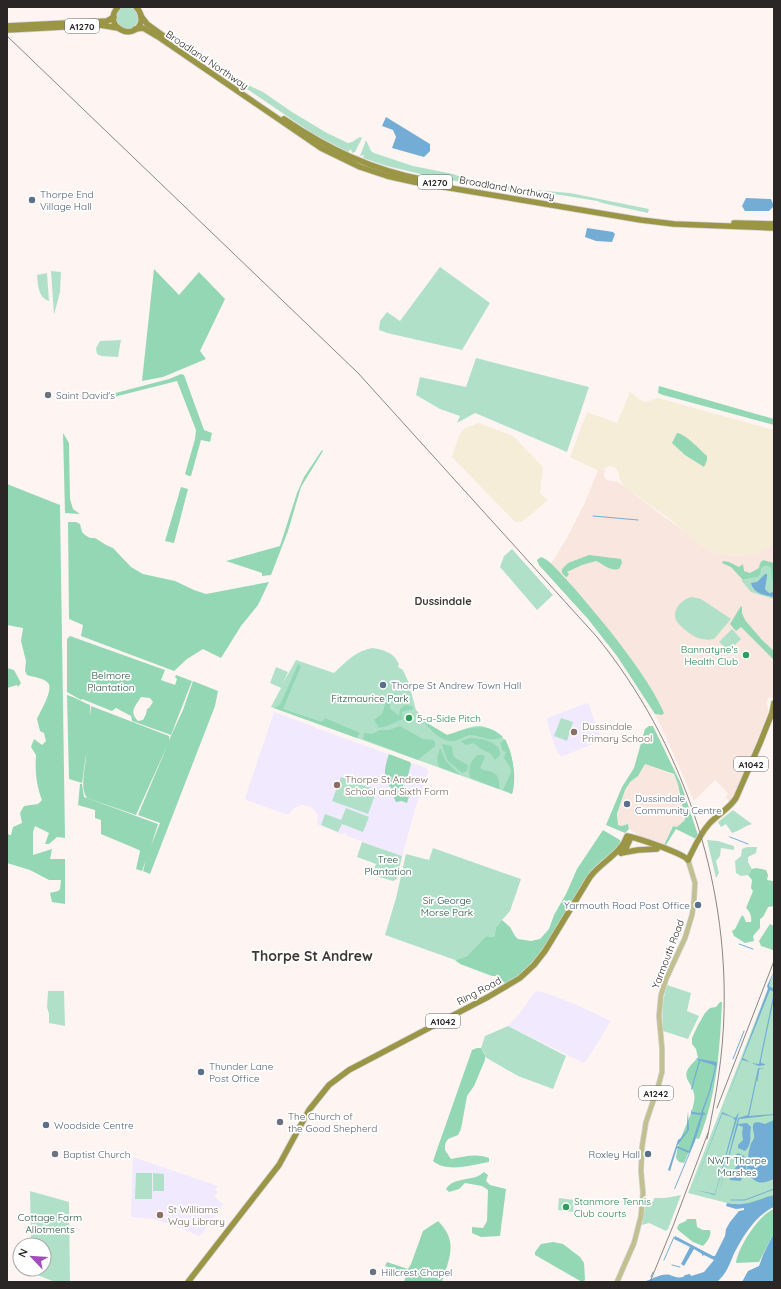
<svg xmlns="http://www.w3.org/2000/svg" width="781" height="1289" font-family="Quicksand,sans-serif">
<rect width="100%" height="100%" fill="#fef5f2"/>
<g fill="#f9e6df">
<path d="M605,469L604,476L607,480L618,482L625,487L710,551L722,554L748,555L774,544V699L769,697L766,703L768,708V712L740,784L730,804L726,797L728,793L715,780L694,801L671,748L655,714L617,656L588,619L539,565L537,560L541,557L551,564L568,536L586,500L598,470Z"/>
<path d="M645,764L674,775L678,784L685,820L677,827L672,826L663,846L638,837L634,832L629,829V826L627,824L620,826L617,823L618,812L625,790L630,782L638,776Z"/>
</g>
<g fill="#f5edd7">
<path d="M630,392L636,396L638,399L645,402L658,398L774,430V544L758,553L748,555L722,554L710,551L697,543L670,519L625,487L620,480L618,471L615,467L610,466L599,471L570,457L587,412L617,423Z"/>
<path d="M479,423L513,436L543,467L540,493L548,500L522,522H515L452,457L459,435L465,428Z"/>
</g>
<g fill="#f1e9fe">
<path d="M587,703H588L602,740L561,757L556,749L549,729L547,718Z"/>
<path d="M274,712L315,727L317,729H319L426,768L428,772L415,810L402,856L347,836L346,833L341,834L317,824L318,815L312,808L308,806L302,805L298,806L294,808L288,815L246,800L245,798Z"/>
<path d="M536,991L546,993L577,1005L611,1021L590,1055L584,1063L508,1026L519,1014Z"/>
<path d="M133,1157L218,1186L215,1189L218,1192L214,1197L223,1204L200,1236L175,1226L173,1220L167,1223L152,1219L131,1217Z"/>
</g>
<g fill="#b0e1c8">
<circle cx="127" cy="18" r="11"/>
<path d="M246,84L263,92L292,112L327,133L348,143L352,142L360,137L362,138L355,152L352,153L351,149L348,152L312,133L244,87Z"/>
<path d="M366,140L371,151L374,153L413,166L453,174L467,179L523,189L570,193L649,209L648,213L602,203L597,201L561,195L513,191L433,177L387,166L363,158L364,155L360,156Z"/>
<path d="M440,267L490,303L462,350L387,333L379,330L380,321L387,312L400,321Z"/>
<path d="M51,271L61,272L60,292L54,315Z"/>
<path d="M47,273L49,301C38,297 38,285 37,275Z"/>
<path d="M121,340L118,357L101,356L97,354L96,348L100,341Z"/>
<path d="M476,358L589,387L567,452L475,413L457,423L460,416L440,409L416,395L420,377L466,387Z"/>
<path d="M512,549L553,595L537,610L500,567L504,556Z"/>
<path d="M765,566L770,567C774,574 774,591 774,599L751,592L741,580H745L758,577L760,575V570Z"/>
<path d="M692,597L701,599L731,619L714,639C709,640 703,640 698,638C692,636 679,626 676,620C672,609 682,599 692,597Z"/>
<path d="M732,629L741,639L729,651L719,642Z"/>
<path d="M373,648C386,651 393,652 399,664L398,667L403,670L408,681L416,710L427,723L447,735C457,732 467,727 477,726C486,725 499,732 504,739C513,751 516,780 512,794L271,707L281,688L270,683L276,667L288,672L283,683L296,660L334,673C346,662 356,650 373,648Z"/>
<path d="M561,718L573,722L567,741L554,736Z"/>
<path d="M341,777L377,790L368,814L332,801Z"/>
<path d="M346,808L369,817L363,832L342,824L338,832L321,825L325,814L341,820Z"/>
<path d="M733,810L752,824C744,826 740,831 732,833L726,824L721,827L718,822Z"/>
<path d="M707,840L718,841L734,846V850L721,848L720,856L716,861L719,873L716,878Z"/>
<path d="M362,842L402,856L397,879L393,881L372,875L376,864L357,857Z"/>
<path d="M747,847H757L756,853L748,857V862L752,869L748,875L741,876L736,873L735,861L741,856L742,849Z"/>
<path d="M433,848L521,879L510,911L496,927L494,937L486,936L467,956L455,960L385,935L396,898L406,854L429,860Z"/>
<path d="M774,973V1195L754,1203L740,1205L727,1203L688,1193Z"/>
<path d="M667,985L691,993L687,1011L699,1016L688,1039L663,1031C662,1015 662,1000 667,985Z"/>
<path d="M48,991H64L65,1026L49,1023V1014L47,1007Z"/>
<path d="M508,1026L566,1056L553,1089L518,1076L485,1057V1054L481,1048L485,1036Z"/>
<path d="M136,1173H152V1199H135Z"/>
<path d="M153,1173L164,1174V1191H153Z"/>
<path d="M30,1191L69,1202L70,1282H55L22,1269H44V1245H24L31,1244Z"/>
<path d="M681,1195L668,1229L666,1231L649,1223L642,1225L646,1200L653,1202L654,1198H665Z"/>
<path d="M559,1198L574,1200L573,1212L558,1210Z"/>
</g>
<g fill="#93d7b5" fill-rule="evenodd">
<path d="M154,269L179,295L199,272L225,299L200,351L206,359L163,377L142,381Z"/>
<path d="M181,374L184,375L204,430L212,433L210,442L201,440L191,476H189L185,474L195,439L196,430L177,381L106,399L104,396L169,379Z"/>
<path d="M659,386L774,419V425L663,395L658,393Z"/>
<path d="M63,433L69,443L70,499L73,509L80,514L65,513Z"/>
<path d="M677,433C686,434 700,450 707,456V460L704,467L685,455L672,443Z"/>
<path d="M322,450L323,451L301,487L288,531L271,575L262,576V573L226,561L280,546L297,493L304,477Z"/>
<path d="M7,484L60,505L65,838L57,837L49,844H45L49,833L35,826L33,832V855L52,849L50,859H65V904L52,902L50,893L58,891L60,889L61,880H49L30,870L7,863V831L9,835H11L13,827L22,823L20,813L24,806L38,804L42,800C36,784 35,771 36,755L31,747L34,739L42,745L46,741L44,733L40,731L37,719C40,712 54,689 48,683C44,678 33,677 27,675L25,671L26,661L21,641L23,628L7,625Z"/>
<path d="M181,487L188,489L174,543L165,541Z"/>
<path d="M68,522H76L80,524L82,532L85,535L90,538H95L106,545L113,548L131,567L143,574L175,581L194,590L206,594L269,582L258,605L241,626L221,658L203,649L187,659L174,671L81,636L83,625L69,619Z"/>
<path d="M589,555L621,559L622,563L619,569C609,571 605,565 596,561L582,565L567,572L569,574L567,577H566L562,573V569L568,563Z"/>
<path d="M541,557C550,560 557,570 564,577C580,594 595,613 610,631C630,657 651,684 664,713L662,715L655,714L617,656L588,619L539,565L537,560Z"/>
<path d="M763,560L774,563V584C771,579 773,572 770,567L765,566L761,569L760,575L758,577L743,580L731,567L722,563L723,561L729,562L739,567L743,564L744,571L750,573L759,568L760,563Z"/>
<path d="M741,606L742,607V613L745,620L762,640L774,651V660L741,627L736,631L730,624Z"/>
<path d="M70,636L165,670L161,680L175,685L177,679L175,677L176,675L192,681L171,735L132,721L131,716L116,708L112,711L82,699L81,700L67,692V639ZM141,697L150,698L153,702L149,708L147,709L146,714L143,720L138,721C129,711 135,707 141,697Z"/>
<path d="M298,664L301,666L283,709L322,722L325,718L360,733L357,738L274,708L280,705Z"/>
<path d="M7,668L14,670L21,683L18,687L17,685L7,688Z"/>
<path d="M193,681L218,691L215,706L150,874L143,871L146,860L142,871L136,869L140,851L139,850L101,834V820L95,818V810L78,805L80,784H82L84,797L158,824L151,846L160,823L138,815L168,744L136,815L87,798C79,787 86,767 86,754L82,783L69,779L67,695C75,697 82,702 90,705V716L91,706L169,736V740L183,710Z"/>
<path d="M390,694L392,695C392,700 389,704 390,709L399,716L400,709L405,705L412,706L413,709L402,712L403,719L387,726L379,728L374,720L382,714L388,696Z"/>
<path d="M416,710L427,723L447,735C467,729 485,720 503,737C491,742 484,737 472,735C466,734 461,740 454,741C438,743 424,722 416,710Z"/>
<path d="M400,726L423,739L433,740L435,742V746L418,760L363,739L364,733L372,734L380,730H389Z"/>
<path d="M649,726H653L681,784L698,835L696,839L676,829L666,845H664L673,826L677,827L685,820L678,784L674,774L645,764L638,776L630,782L625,790L617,814L618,825L621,826L628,824L629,829L625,833L606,825L622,787L634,768L645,729Z"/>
<path d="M470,738C482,738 501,742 500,755L495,760L491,754L481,749L474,743L466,745L461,741Z"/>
<path d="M505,739C513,754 517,778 512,794L503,790L511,772L510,767L504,758L506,752L503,751L500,743Z"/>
<path d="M443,744L452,746L453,755L455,758L468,765L467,771L462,773L447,760L442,745Z"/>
<path d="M440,748L446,761L460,775L439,767L437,758Z"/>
<path d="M389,754L410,762L411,764L406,783L403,786L409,796L407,803L402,801L396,802L394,798L396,795V791C381,784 384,768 389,754Z"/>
<path d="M478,755H483L485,757L480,768C484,771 485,770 489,771C499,773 500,781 499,789L470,778C468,770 470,760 478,755Z"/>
<path d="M603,830L620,840L621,843C611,855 597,862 588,875C562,913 547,959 506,984L497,976H492L460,964L455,960L467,956L486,936L494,937L496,927L502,920L510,927L515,936L518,939L531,941L540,939L549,929L554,915L566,894L577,869Z"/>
<path d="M756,868L766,870L768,875L767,880L773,881L774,906L768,907L763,917L760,919V928L753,936L754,941L745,943L734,936L732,931L735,929L742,915L744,917L746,922H751C752,917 750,911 746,908L753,891L751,888L752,880L748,875L752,869Z"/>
<path d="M770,924L774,926V947L773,950L761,946L759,941Z"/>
<path d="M720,1002H722C720,1046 717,1093 701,1134L699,1139L695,1138L684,1163L679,1162L676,1158C677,1138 691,1121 694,1102C698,1081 672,1080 698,1058L696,1049L692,1044V1038L698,1025L705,1013L710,1008L716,1007Z"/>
<path d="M477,1048H481L485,1055V1060L474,1086L467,1096L461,1129L458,1135L448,1139L445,1144V1150L451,1159C465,1157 474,1153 489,1158V1162C472,1165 447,1173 433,1161L472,1050Z"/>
<path d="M484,1172L488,1175L486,1181L490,1185L506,1189L500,1236L481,1237L472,1233V1227L483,1228L487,1221L488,1190L482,1186L465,1183L459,1189L449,1192L446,1189C452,1179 466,1180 476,1177C479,1176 481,1174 484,1172Z"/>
<path d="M774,1209V1233L759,1262L736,1263C737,1249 759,1214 774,1209Z"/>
<path d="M687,1219H696L697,1227L703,1230H710C712,1235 707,1242 703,1246L693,1242L678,1230L677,1228L679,1224L686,1221Z"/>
<path d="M438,1221C459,1242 449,1258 442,1282H404L406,1274L385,1266L387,1262L408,1269L411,1264L423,1231Z"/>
<path d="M553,1242L563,1244L580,1257L584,1263L585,1279L584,1282H582L535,1255V1252L541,1244Z"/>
</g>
<g fill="#73add5">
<path d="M386,117L430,144V151L424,157L392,148L396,137L393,130L382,126Z"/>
<path d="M746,198L771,199L774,206L769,211H745L742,206Z"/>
<path d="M587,228L613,232L615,234L612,242L596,241L585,237Z"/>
<path d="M765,574H767V576L765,589L769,593L774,592V597C764,595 754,594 751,583L757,582Z"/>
<path d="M774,971L769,986L774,989V998L761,1060V1063L765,1064V1065L759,1066L751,1063L759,1064L774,992L770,990L743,1058L750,1062L742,1060L722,1112L735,1118L739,1112L715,1195L696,1190L715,1194L735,1120L732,1117L722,1114L693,1190L768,989L767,986Z"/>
<path d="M695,1058L716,1062L717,1063L711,1089L703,1112L706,1114L703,1115L695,1141L675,1189H674L689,1153L677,1148L670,1171L668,1170L678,1140L681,1138L687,1130V1123L688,1111L689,1130L677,1146L689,1151L701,1115L691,1114V1109L692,1112L701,1113L709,1091L715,1067L714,1065L700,1061L692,1090L691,1089L699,1060Z"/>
<path d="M758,1068L765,1069H759L749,1116L774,1114V1115L739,1119L738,1124L747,1123L751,1127C749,1136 753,1143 745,1151L738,1148V1145L743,1140L742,1133L743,1127L738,1125L719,1193L738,1118L748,1115Z"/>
<path d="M774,1120V1179C762,1184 756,1185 748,1173L746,1178L742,1173L741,1170L739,1174L742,1179L740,1181L730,1180C728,1173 734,1170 737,1166L734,1162V1157L738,1153L744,1156L745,1159L747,1160L746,1166L747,1172C747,1167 748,1152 750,1147C750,1144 753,1141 754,1138C755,1133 751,1128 754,1123L758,1122L765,1124Z"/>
<path d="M774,1195V1207C758,1214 745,1233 737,1248C729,1262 730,1270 717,1282H644C652,1279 662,1273 670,1275C675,1277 678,1278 683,1277L685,1275L690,1274L691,1276L704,1272L714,1260L704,1255L702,1256V1254L694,1249L684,1266L681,1264L690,1247L674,1239L675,1236L713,1256H715L725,1236L726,1229L730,1222L739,1211L744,1210V1208L736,1209L726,1206L727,1203C748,1207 755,1200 774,1195Z"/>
<path d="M774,1233V1282H742L748,1271L759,1266L763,1255Z"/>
</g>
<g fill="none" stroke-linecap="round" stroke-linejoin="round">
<g stroke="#73add5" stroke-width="1">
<path d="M593,516L638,520"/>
<path d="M730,837L748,844"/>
<path d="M739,944L753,949"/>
<path d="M733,1059L744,1031"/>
<path d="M757,1081L759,1069"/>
<path d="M731,1200H745L774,1189"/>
<path d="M664,1260L674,1237"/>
<path d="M672,1265L680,1267"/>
<path d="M651,1277L653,1272"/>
</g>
<defs>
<path id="major" d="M617,1282L634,1243L641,1216L643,1193L641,1171L642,1147L646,1122L658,1087L662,1072V1048L659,1016L661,995L666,979L685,938L692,915L694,900L695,883L688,860"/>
<g id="highway">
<path d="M118,7C101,26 134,43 141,22C142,16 140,11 136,7"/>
<path d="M141,16L147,24L165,37"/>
<path d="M7,26L107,21L114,17"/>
<path d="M135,29L143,28L160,38L321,148L360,167L387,176L414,182L641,220L674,224L774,228"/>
<path d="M7,30L100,25L118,28"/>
<path d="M284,119C328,149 372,170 425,180"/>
<path d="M734,223L774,224"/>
<path d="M621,853L638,850L657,849"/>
<path d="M621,853L626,848L631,837"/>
<path d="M688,860C694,848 700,834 709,824C717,815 729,809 736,798L760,743L772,713L774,703"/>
<path d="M188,1282L279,1165L309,1110L329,1085L349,1070L488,997L520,978L534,965L545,951L590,877C601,862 621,854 627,836C637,838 683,853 688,860"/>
</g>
</defs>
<use href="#major" stroke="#d4d4d3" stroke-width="6"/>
<use href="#highway" stroke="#d4d4d3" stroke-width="7"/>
<use href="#major" stroke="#c2c090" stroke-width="4.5"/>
<use href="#highway" stroke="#9a9646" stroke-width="5.5"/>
<g stroke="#8b8583" stroke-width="1">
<path d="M7,36L358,373L597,637C682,742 728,878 724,1013C723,1055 716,1098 707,1139"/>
<path d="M717,1108L774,961"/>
<path d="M650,1282L673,1226L708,1133"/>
</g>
</g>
<g fill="#5c6f8a" stroke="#fff" stroke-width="1.5">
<circle cx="32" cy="200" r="4"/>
<circle cx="383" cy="685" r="4"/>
<circle cx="627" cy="804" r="4"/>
<circle cx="698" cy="905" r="4"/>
<circle cx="201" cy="1072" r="4"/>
<circle cx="46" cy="1125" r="4"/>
<circle cx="648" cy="1154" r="4"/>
</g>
<g fill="#6b7280" stroke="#fff" stroke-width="1.5">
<circle cx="48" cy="395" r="4"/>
<circle cx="280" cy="1122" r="4"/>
<circle cx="55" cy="1154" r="4"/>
<circle cx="373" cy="1272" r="4"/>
</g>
<g fill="#2e9e5b" stroke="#fff" stroke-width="1.5">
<circle cx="746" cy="655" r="4"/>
<circle cx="409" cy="718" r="4"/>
<circle cx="566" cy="1207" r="4"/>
</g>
<g fill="#8d6e63" stroke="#fff" stroke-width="1.5">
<circle cx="574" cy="732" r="4"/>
<circle cx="337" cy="785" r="4"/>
<circle cx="160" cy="1215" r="4"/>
</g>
<g text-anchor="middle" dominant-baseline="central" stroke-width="3.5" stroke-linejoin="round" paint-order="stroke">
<g fill="#fff" stroke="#6a6766" stroke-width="1">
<rect x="65" y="19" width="34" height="14" rx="3"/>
<rect x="418" y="175" width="34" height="14" rx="3"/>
<rect x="734" y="757" width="34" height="14" rx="3"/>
<rect x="426" y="1014" width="34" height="14" rx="3"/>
<rect x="639" y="1086" width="34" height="14" rx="3"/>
</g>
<g font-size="9" font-weight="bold" fill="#2a2625">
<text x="82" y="26">A1270</text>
<text x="435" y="182">A1270</text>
<text x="751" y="764">A1042</text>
<text x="443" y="1021">A1042</text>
<text x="656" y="1093">A1242</text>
</g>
<g font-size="10" fill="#2a2625" stroke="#fff">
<text transform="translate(207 60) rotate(34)">Broadland Northway</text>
<text transform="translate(507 188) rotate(10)">Broadland Northway</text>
<text transform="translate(668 954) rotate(-69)">Yarmouth Road</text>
<text transform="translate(479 991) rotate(-28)">Ring Road</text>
</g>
<g font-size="10" fill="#4e5e75" stroke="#fff" text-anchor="start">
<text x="40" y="194">Thorpe End<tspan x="40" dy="12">Village Hall</tspan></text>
<text x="391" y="685">Thorpe St Andrew Town Hall</text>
<text x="635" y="798">Dussindale<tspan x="635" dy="12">Community Centre</tspan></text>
<text x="690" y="905" text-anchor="end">Yarmouth Road Post Office</text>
<text x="209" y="1066">Thunder Lane<tspan x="209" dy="12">Post Office</tspan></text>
<text x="54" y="1125">Woodside Centre</text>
<text x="640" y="1154" text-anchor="end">Roxley Hall</text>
</g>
<g font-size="10" fill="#5b616d" stroke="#fff" text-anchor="start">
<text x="56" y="395">Saint David's</text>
<text x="288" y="1116">The Church of<tspan x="288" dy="12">the Good Shepherd</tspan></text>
<text x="63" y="1154">Baptist Church</text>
<text x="381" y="1272">Hillcrest Chapel</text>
</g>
<g font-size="10" fill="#27864d" stroke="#fff" text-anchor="start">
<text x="738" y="649" text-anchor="end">Bannatyne's<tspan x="738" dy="12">Health Club</tspan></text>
<text x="417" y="718">5-a-Side Pitch</text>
<text x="574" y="1201">Stanmore Tennis<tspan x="574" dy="12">Club courts</tspan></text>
</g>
<g font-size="10" fill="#1d523b" stroke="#fff">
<text x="111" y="675">Belmore<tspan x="111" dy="12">Plantation</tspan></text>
<text x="370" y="698">Fitzmaurice Park</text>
<text x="388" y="859">Tree<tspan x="388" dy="12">Plantation</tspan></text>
<text x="447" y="900">Sir George<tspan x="447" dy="12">Morse Park</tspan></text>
<text x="737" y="1160">NWT Thorpe<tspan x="737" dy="12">Marshes</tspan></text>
<text x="50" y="1217">Cottage Farm<tspan x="50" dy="12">Allotments</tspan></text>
</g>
<g font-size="10" fill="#785e54" stroke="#fff" text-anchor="start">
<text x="582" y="726">Dussindale<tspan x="582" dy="12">Primary School</tspan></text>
<text x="345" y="779">Thorpe St Andrew<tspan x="345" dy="12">School and Sixth Form</tspan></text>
<text x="168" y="1209">St Williams<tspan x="168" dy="12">Way Library</tspan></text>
</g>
<g font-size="11" font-weight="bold" fill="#3f3734" stroke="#fff">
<text x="443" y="601">Dussindale</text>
</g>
<g font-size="14" font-weight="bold" fill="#3f3734" stroke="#fff">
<text x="312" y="956">Thorpe St Andrew</text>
</g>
</g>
<rect width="781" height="1289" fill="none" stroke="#2a2625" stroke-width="16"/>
<g transform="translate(32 1257) rotate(295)"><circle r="19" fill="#ffffff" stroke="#aaa8a8"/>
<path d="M0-3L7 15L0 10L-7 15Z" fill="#a24dbc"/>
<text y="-6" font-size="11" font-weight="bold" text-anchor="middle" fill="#2a2625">N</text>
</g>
</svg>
